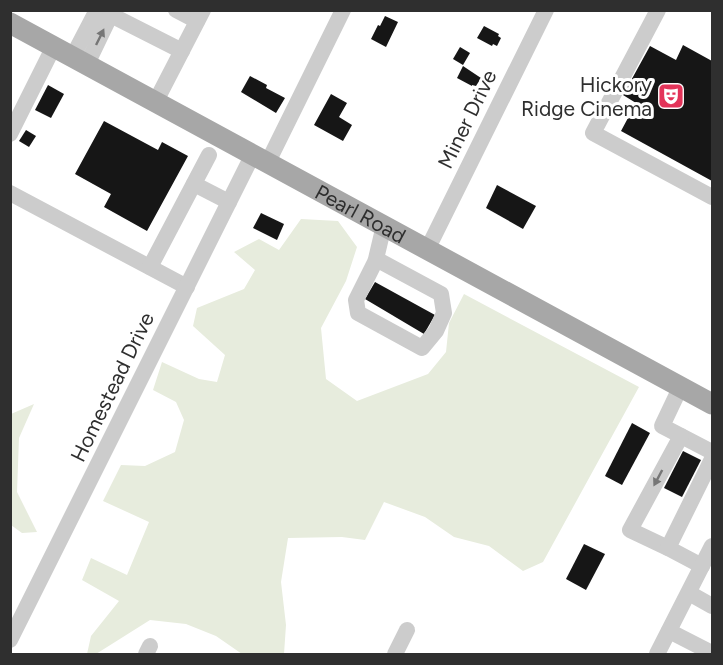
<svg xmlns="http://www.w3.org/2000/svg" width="723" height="665" font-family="Figtree,sans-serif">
<rect width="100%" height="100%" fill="#fff"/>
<g fill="#e7ecdd">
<path d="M301,219L338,221L357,247L346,281L321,328L326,379L357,401L428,374L446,352L449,323L464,294L639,387L543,562L523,571L489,546L454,537L425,517L384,502L365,540L342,537L288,538L281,582L286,625L284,654H242L216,636L186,624L150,620L96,654H87L91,636L119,601L82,580L91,558L127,575L149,522L103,501L121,465L145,466L175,452L184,420L176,402L153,390L162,362L199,379L217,382L225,355L193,326L197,308L244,289L255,270L234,252L259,239L279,250Z"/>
<path d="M34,404L19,438L17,492L37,532L22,533L11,525V414Z"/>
</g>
<g fill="#161616">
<path d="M385,16L398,22L386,47L371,39L378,25L380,26Z"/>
<path d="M484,26L499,34L498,36L501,38L497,46L493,44L492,46L477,38Z"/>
<path d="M683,45L712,61V181L621,131L636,103L623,95L650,46L676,60Z"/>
<path d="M460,47L470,53L463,65L453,59Z"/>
<path d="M463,66L481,78L476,86L472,85V86L457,78Z"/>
<path d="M250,76L267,85L266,88L285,98L276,113L241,92Z"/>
<path d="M48,85L64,94L51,118L35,110Z"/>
<path d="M331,94L347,103L339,117L352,125L343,141L314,125Z"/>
<path d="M104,121L158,150L162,142L188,156L147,231L104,207L111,194L75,174Z"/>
<path d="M26,130L36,136L29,147L19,141Z"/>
<path d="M497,185L536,206L523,229L486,208Z"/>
<path d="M261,213L284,224L277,240L253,228Z"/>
<path d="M375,282L435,315L424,334L365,299Z"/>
<path d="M632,423L650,433L622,485L605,476Z"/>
<path d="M683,451L701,460L682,497L664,488Z"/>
<path d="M584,544L605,554L586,590L566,579Z"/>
</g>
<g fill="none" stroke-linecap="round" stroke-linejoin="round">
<g stroke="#ccc" stroke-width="16">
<path d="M176,10L197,21"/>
<path d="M658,10L593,133L712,197"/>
<path d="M111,15L182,51"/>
<path d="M73,56L97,10"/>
<path d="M87,64L113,10"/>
<path d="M156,101L203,10"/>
<path d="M10,134L54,46"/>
<path d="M268,162L343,10"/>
<path d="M194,184L229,202"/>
<path d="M10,193L187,287"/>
<path d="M428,248L546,10"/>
<path d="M376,259L441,294L444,313L436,331L422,348L358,313L356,300L375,262L376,259L384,225"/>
<path d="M150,267L209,155"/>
<path d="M681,386L662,426L712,452"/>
<path d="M668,548L630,530L681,436"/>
<path d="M702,566L668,548L712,459"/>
<path d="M689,593L712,606"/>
<path d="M669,631L712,653"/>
<path d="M10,640L253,154"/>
<path d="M146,654L150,646"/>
<path d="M395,654L407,630"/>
<path d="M657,654L712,546"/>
</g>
<path stroke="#a7a7a7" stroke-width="21" id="s1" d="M10,23L712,404"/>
</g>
<defs><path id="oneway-solid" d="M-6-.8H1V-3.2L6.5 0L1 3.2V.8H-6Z" transform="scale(1.5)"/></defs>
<g fill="#767676">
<use href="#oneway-solid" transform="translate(100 37) rotate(-64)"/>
<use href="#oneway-solid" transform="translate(658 478) rotate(118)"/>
</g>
<defs>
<symbol id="theatre-square" viewBox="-11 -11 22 22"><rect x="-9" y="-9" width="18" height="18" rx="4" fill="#e33359" stroke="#fff"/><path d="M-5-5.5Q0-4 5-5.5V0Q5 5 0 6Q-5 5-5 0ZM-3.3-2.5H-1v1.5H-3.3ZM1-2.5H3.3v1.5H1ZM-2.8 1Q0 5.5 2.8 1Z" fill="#fff"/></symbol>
</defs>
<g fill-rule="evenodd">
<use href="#theatre-square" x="656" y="81" width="30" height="30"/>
</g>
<g text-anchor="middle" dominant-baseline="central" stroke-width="6" stroke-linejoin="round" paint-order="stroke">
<g font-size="21" fill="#2f2f2f" stroke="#fff" text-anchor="end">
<text x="652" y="84">Hickory<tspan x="652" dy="24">Ridge Cinema</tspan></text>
</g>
<g font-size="21" fill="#2f2f2f" stroke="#fff">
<text transform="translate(467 119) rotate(-64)">Miner Drive</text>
<text stroke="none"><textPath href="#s1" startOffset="399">Pearl Road</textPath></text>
<text transform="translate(112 387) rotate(-64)">Homestead Drive</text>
</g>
</g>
<rect width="723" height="665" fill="none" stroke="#2f2f2f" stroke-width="24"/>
</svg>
